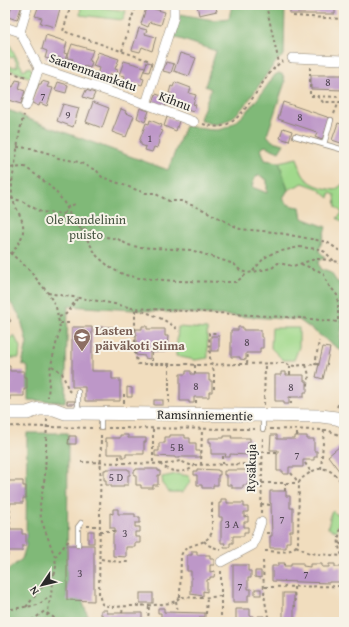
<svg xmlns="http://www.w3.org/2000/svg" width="349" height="627" font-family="'Gentium Book Plus',serif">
<rect width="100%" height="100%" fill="#f7f3e8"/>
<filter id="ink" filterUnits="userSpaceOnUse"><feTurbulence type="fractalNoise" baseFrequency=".025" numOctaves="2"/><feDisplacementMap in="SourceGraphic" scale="8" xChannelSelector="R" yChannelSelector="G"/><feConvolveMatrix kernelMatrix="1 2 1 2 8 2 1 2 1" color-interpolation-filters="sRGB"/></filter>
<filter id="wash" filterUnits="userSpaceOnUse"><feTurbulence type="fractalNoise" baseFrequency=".012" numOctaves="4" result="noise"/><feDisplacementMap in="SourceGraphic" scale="16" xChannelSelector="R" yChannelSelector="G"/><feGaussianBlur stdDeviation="0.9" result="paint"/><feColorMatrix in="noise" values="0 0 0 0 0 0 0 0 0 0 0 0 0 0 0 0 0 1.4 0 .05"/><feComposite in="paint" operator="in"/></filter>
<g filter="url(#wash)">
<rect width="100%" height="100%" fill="#f1ddbe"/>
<g fill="#a1d98c" stroke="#66825c">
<path d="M81,5H82L126,11L123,20L80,15Z"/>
<path d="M5,40L8,41L23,70L30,67L33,72L31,78L5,68L6,66L14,67L18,66L14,57L11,58L6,54L7,48L5,46Z"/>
<path d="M297,158C299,163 300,169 302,173C307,184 324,189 335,190L344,183V223L337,218L342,213L336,207L335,195L330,193L329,198L317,188L303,183L288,190L279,162Z"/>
<path d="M178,327L207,329L208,358L195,360L176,356Z"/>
<path d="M272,328H299V347L294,360H283L271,348Z"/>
<path d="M14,335L20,347L19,358H5V343Z"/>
<path d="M177,474L189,476L190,482L183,492H169L163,485L162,477Z"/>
<path d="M333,511L336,514L342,515L336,531L328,528L331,513Z"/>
</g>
<g fill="#80b978" stroke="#567252" fill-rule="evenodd">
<path d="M232,5H285L284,55C260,71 237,144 200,119L211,89L205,86L216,51L174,37L180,14L213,20L229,18Z"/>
<path d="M279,73L283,75L285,82L267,135L272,141L284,144L279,152L265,146L261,149L265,160L279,162L288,190L283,198C287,206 292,206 300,207L302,218L326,227L319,251L325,257L318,262L320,269L331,273L337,282L344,283V319L340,337L343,352L299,320L68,306L65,402L28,400V367L22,364L27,343L20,316L5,295V109L19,114L28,119L168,170L185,126C195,127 206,130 216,130C239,130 262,92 275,75ZM259,175L267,180V193L252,187L254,179Z"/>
<path d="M27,433H68L67,599L82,600L90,622H5V572L22,559L26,546Z"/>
</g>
<g id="blocks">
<g fill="#bd97c8">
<path d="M12,5H22L17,20L8,17Z"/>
<path d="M39,5H61L55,27L40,23L42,18L35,16Z"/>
<path d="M147,5H155L154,9L165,12L161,25L150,22L148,27L141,24Z"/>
<path d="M197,5H215L217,11L199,15Z"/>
<path d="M290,5H338V7H335V14H290Z"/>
<path d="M139,28L147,30L145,34L156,37L152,51L142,47L140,52L132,50Z"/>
<path d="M46,35L67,42L64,53L67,54L65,60L58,57L57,61L45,58L47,51L42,49Z"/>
<path d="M72,44L93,50L89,61L92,62L90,68L84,66L82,70L71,66L73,59L67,58Z"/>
<path d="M98,52L119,59L115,69L118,70L116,76L110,74L108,78L97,75L99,68L93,66Z"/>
<path d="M180,53L196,58L189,76L174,71Z"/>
<path d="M124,61L145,67L141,78L144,79L142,85L136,83L134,87L123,83L125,76L119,75Z"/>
<path d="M147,62L152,63L149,72L144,71Z"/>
<path d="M166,62L174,64L171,73L163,71Z"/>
<path d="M311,75H344V90L311,89Z"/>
<path d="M6,76L11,78L9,85L13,87L16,80L21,81L19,89L25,91L21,104L5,99Z"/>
<path d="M42,81L49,83L47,87L53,88L47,106L40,103L39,106L32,103L39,84H41Z"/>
<path d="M58,82L68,85L66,93L55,90Z"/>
<path d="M175,82L191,88L189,93L196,95L193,104L196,105L193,112L176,106L177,104L171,102L174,95L169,93L171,86L173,87Z"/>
<path d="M86,90L95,93L92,100L83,97Z"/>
<path d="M156,94L168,98L165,107L153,103Z"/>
<path d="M93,102L109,108L102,128L86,122Z"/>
<path d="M283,102L330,118L322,140L315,137L317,132L278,119Z"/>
<path d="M63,104L79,108L73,127L57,121Z"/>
<path d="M140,108L149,111L145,122L137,118Z"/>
<path d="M121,109L126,111L125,113L134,116L126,137L112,132Z"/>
<path d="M167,117L179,121L176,131L164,126Z"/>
<path d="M150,120L162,125L160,130L163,131L158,140L159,141L157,148L154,147L152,152L145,150L146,147L141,145V143L139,142L146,123L149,124Z"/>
<path d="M338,123L344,125V144L332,140Z"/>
<path d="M283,128L292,131L289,141L280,138Z"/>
<path d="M5,308L9,314L7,315L11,321L5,325Z"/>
<path d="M142,326H147V329H165V336H168L167,347H165V352H150V359L145,358V356L136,355V329H142Z"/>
<path d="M72,327H92V371H112V379H120V401H85V387H72Z"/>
<rect x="97" y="327" width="16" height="2"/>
<path d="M238,327H243V330H261V337H263V348H260V353H246V360L240,359V357H231V330H238Z"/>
<rect x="211" y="336" width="8" height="15"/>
<path d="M323,347L330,348L323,379L316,377Z"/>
<path d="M5,366H10V371H24V377H27V389H24V396H10V400L5,401Z"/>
<path d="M186,371H191V374H209V381H212V392H209V397H194V403H189V401H180V374H186Z"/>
<path d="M281,372H286V375H304V381H307V392H304V397H289V404H284V401H275V375H281Z"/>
<path d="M127,387L132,388V397H127Z"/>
<rect x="154" y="400" width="9" height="5"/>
<path d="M67,401H75L74,404H67Z"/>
<path d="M120,435H128V438H146V442H144V454H126V457H122V454H107V442L105,441V438H120Z"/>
<path d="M170,435H185V438H190V443H196V451H200V457H180V458H175V457L155,456V451H159V443H165V437H170Z"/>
<path d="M271,435H277V439H295V436H307V439H314V451H317V457H314V460H303V467H289V474H283V471H277V454H278V450H270Z"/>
<path d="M69,436H76V444H68Z"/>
<path d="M224,436H232L231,438H250V442H248V455L230,454V457H225L226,454H211V442H209V438H224Z"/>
<path d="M339,447L343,451L344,450V475L343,476L328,456Z"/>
<path d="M106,469H128V470H130V475H128V485H123V487H111V485H106V480H104V470H106Z"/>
<path d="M136,469H158V471H160V475H158V485H153V488H141V485H136V475H134V471L136,470Z"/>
<path d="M197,469L218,470V471H220V475H218V485H213V488H202V485H197V475H194V471H197Z"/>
<path d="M227,470H248V471H250V481H248V485H243V488H232V485H227V475H224V471H227Z"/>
<path d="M5,472H8V481H23V486H26V498H23V503H8V508H5Z"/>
<path d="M270,491H286V496H290V508H293V531H290V542H286V548H270V536H272L271,503H270Z"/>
<path d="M221,499H227V503H244V507H248V512H244V517L248,516V522H244V527H248V532H244V536H233V543H230V547H224L225,543H221V521H222V517H219V503H221Z"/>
<path d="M113,509H118V514H135V517H140V523H135V527H140V532H135V537H140V543H135V547H126V557L113,556V533H115V528H110V513L113,514Z"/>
<path d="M5,524H8V529H22V534H26V546H22V551H8V556H5Z"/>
<rect x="88" y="531" width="6" height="12"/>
<path d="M67,545H94V601L67,600Z"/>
<path d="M192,551H197V555H210V559H214V565H210V572L215,571L214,577H210V579L207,580V592L203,591V596L191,594V571H187V555H192Z"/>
<path d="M278,563H285L284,566H291V563H303V566L310,567V564H322V567H329V564H335V567H341V582H329V583L272,581V566H278Z"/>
<path d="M233,565H248V571H251V578H248V589H251V595H248V602H233Z"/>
<path d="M255,571H261V578L255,577Z"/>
<rect x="255" y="589" width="6" height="6"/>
<rect x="140" y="593" width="13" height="10"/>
<rect x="283" y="593" width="11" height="27"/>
<path d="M158,608H164V612L205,613V617H200V622H161V613H158Z"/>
<path d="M236,609H250V616H254V622H236Z"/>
<path d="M101,610H107V613H142V620H143V622H103V615H101Z"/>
<path d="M258,616H264L263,622H258Z"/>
</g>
</g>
</g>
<g filter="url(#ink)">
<use href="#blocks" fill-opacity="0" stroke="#8e8474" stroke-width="1"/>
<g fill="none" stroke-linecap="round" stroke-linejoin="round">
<defs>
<g id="lane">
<path d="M5,12L7,5"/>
<path d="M295,136L344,150"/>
<path d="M324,144L331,120"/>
<path d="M78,392V412"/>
<path d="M101,428V415"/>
<path d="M263,429V417"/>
<path d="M78,545V527L81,523"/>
</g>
<g id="street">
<path d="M5,27L20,32L39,68L146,104L194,122"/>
<path d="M20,32L28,5"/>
<path d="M292,58L344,60"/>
<path d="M146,104L174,17V5"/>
<path d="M26,106L39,68"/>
<path d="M221,562L253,545L261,522"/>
</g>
<path id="secondary" d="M5,413H27L39,409H54L65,413H78L321,416L336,418L344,421"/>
</defs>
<use href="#lane" stroke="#8e8474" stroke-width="6"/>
<use href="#street" stroke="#8e8474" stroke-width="10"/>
<use href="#secondary" stroke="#8e8474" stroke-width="14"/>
<g stroke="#8e8474" stroke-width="2" stroke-dasharray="3 3" stroke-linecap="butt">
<path d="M71,5L63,31L150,61"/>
<path d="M266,5L279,63"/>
<path d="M293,16L344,19"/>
<path d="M122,51L132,17L137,5"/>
<path d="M310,67V96L344,97"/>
<path d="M5,71L27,77"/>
<path d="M317,96L323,102H344"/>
<path d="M334,114L339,102"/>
<path d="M203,124C210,126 218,128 225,125C249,117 261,74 283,61"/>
<path d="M17,147L30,148L51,154L58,158L79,162L97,171L102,177L145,193H154L169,201H181L204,210L240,229L274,232L327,242L344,254"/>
<path d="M5,168L25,167C47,183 64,194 72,221L76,223L80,228L97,232L106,237L118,239L128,245L138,247L191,250L234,264L241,271L248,273L272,268L278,263L293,266L315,259H322L344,263"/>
<path d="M5,184L12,181"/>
<path d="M5,197L22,201L41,212L64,214"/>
<path d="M58,224L68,207L75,204"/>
<path d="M81,229L97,256L112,269L125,275L139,278L177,281L230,282H236L248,273"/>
<path d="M5,249L21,262L30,271L48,293L56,307L60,328L50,369L48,397"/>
<path d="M11,254C20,243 27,232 21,218C18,210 13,204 12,195C11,183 14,170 16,158C18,142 19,131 24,115"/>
<path d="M301,264L319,271L324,275L329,286L333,290L337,295L338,303V322L344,324"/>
<path d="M253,271L264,258L273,253L299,247L319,249L325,252L334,261"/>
<path d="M48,293C84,300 152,304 179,331"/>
<path d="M59,317L66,314L77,299"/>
<path d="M60,323H72"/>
<path d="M152,352V364"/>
<path d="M169,364V403"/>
<path d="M247,364L248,353"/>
<path d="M319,364L290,366L286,363L195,365L188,364H138L135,355V308L301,318L338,322"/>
<path d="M327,364H328"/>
<path d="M306,365L309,375L308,386"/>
<path d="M315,365L319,341"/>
<path d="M52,366L62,373L69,391L71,392"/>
<path d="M195,374V365"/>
<path d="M290,375V366"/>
<path d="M214,389V372L210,358L209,333H217"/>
<path d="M124,403V392"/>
<path d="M196,403V397"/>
<path d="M291,404V397"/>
<path d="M264,405L265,364"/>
<path d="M337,407L341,399L344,383"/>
<path d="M5,426L94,428"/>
<path d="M108,428L256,429"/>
<path d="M153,429V464"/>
<path d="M270,429L327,430L344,437"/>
<path d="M101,435L99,595L102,604L110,607L154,605L170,603L176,601L180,597L202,598L221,596"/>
<path d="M297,436V429"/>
<path d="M262,452H278"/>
<path d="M119,456V464"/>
<path d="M223,456V464"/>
<path d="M81,462L166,464L180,461L190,465L262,464"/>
<path d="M305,463L311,472"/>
<path d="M160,464C169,472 185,475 194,466"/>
<path d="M201,465L202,429"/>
<path d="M321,469L324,430"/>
<path d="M291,473L299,483"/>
<path d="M262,483H299"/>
<path d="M285,491V483"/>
<path d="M10,503V529"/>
<path d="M261,504L271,505"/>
<path d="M261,513L263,435"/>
<path d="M5,516H10"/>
<path d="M87,526H100"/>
<path d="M100,531H115"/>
<path d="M266,533H272"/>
<path d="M204,541L208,545L221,550"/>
<path d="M339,543L344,546"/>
<path d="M296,546L307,552L317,554L344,556"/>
<path d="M265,551C277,551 292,555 298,543L299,483C301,478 304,477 308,474C325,462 333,472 344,485"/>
<path d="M342,555C336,544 339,531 344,520"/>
<path d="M55,557L70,539"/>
<path d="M101,559L118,562H130"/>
<path d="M263,561C264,576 262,612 273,622"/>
<path d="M265,587L344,586"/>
<path d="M294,587L295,607"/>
<path d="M180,597L181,556C185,541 206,548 212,532V504L215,501"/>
<path d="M176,601L178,612"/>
<path d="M26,607L47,581L54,574"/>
<path d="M5,610L38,605L49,597"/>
<path d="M47,613L60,622"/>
<path d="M122,613L123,607"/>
<path d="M206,614L207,597"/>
<path d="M26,622L34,619L46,610"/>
<path d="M46,622L56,566L55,557L41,519L40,505L45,476L47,419"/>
<path d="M148,622L149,605"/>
<path d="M221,622V571"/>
</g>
<use href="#lane" stroke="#fff" stroke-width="4.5"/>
<use href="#street" stroke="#fff" stroke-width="9"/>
<use href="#secondary" stroke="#fff" stroke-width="13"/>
</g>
</g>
<defs>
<symbol id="school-pin" viewBox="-11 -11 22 30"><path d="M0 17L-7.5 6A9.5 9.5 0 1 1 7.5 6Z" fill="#8d6e63" stroke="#f7f3e8"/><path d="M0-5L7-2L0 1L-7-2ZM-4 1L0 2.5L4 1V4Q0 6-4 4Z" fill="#fff"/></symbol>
</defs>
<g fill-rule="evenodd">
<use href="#school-pin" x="72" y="327" width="20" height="27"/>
</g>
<g text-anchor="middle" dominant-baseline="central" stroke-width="4" stroke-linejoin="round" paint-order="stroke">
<g font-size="11" fill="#504652">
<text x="328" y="82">8</text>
<text x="43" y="96">7</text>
<text x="68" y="115">9</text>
<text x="300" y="117">8</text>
<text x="150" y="138">1</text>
<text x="247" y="342">8</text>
<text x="196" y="386">8</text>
<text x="291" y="387">8</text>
<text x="177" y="447">5 B</text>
<text x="297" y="455">7</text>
<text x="116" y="477">5 D</text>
<text x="282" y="519">7</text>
<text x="232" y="524">3 A</text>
<text x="125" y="533">3</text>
<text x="80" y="573">3</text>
<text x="306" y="574">7</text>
<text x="240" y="586">7</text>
</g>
<g font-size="13" fill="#2b2b2b" stroke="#f7f3e8">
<text transform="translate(93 72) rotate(19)">Saarenmaankatu</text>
<text transform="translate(175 101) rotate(21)">Kihnu</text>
<text transform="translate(205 415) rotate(1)">Ramsinniementie</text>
<text transform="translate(251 468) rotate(-89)">Rysäkuja</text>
</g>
<g font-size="13" fill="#485643" stroke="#f7f3e8">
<text x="86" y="219">Ole Kandelinin<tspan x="86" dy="15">puisto</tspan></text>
</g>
<g font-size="13" font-weight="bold" fill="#785e54" stroke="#f7f3e8" text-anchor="start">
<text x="95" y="330">Lasten<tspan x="95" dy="15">päiväkoti Siima</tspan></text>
</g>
</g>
<rect width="349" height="627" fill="none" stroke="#f7f3e8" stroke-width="20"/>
<g transform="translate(42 585) rotate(235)" stroke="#f7f3e8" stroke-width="3" paint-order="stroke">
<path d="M0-3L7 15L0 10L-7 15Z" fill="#2b2b2b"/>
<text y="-6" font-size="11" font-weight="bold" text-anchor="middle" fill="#2b2b2b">N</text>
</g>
</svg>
